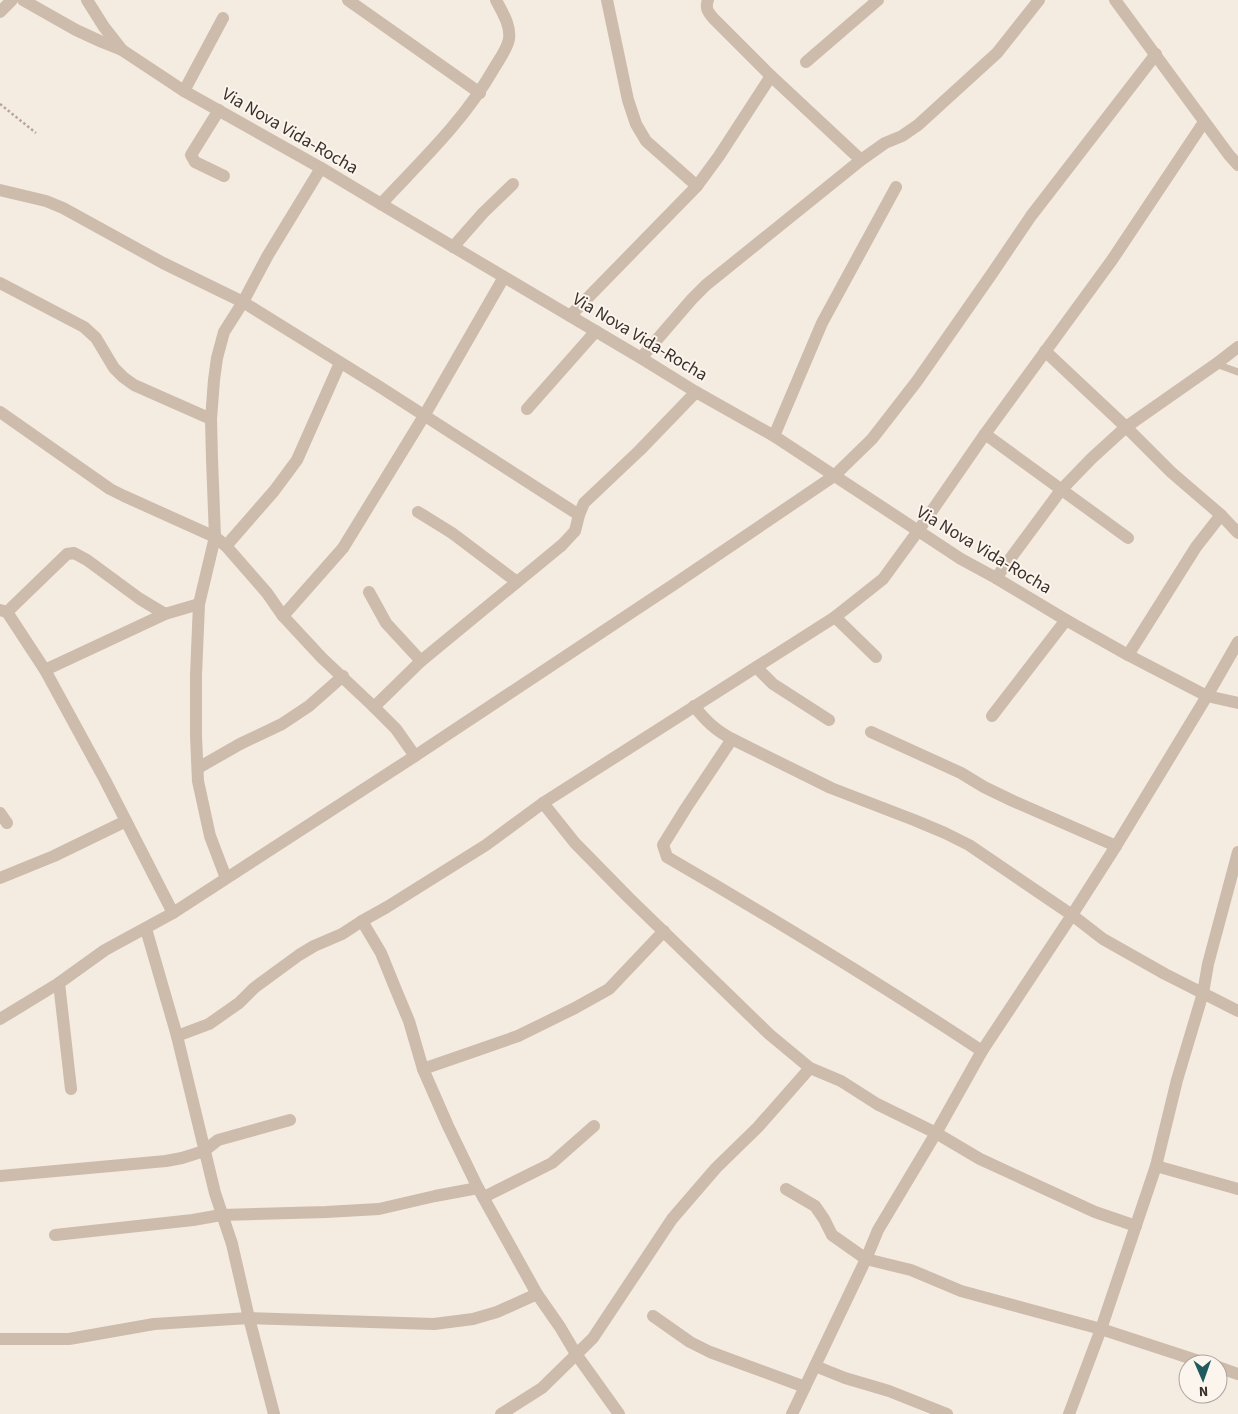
<svg xmlns="http://www.w3.org/2000/svg" width="1238" height="1414" font-family="'Source Sans 3',sans-serif">
<rect width="100%" height="100%" fill="#f4ebe1"/>
<g fill="none" stroke-linecap="round" stroke-linejoin="round">
<path stroke="#b9a596" stroke-width="2.5" stroke-dasharray="2.5 2.5" stroke-linecap="butt" d="M0,104L36,133"/>
<path stroke="#cdbbac" stroke-width="7" d="M1216,364L1238,372"/>
<g stroke="#cdbbac" stroke-width="12">
<path d="M23,0L76,30L102,42L122,50L184,91L321,168L381,204L641,358L696,392L774,436L961,559L996,578L1066,620L1128,655L1207,696L1238,703"/>
<path d="M87,0L104,27L122,50"/>
<path d="M348,0L480,93"/>
<path d="M607,0L628,100L636,124L646,141L697,186"/>
<path d="M708,0C705,8 708,12 713,18L771,76L861,160"/>
<path d="M1115,0L1229,155L1238,165"/>
<path d="M0,12L12,0"/>
<path d="M806,62L878,0"/>
<path d="M184,91L223,18"/>
<path d="M219,110L191,155L195,162L224,176"/>
<path d="M0,190L46,201L63,208L163,263L243,302L380,387L579,515"/>
<path d="M381,204C421,161 463,122 493,70C498,61 507,50 509,39C511,25 502,12 496,0"/>
<path d="M453,247L483,213L513,184"/>
<path d="M0,283L84,327L96,338L114,368L123,377L134,385L211,419"/>
<path d="M570,316L697,186L719,156L771,76"/>
<path d="M1045,351L1126,427L1171,472L1221,515L1238,533"/>
<path d="M641,358L692,299L706,285L861,160L885,143L902,136L918,125L997,53L1039,0"/>
<path d="M527,409L596,331"/>
<path d="M0,412L110,489L124,496L215,537L226,546L267,593L283,616L322,658L374,707L396,729L415,756"/>
<path d="M985,434L1128,538"/>
<path d="M774,436L822,323L896,187"/>
<path d="M418,512L452,533L517,582"/>
<path d="M226,546L274,491L297,460L340,363"/>
<path d="M996,578L1061,490L1092,458L1126,427L1216,364L1238,347"/>
<path d="M369,592L386,623L421,661"/>
<path d="M0,610L7,612L45,670L105,780L173,913"/>
<path d="M7,612L67,554L74,553L87,560L140,599L165,614"/>
<path d="M283,616L343,548L424,416L504,277"/>
<path d="M835,617L876,657"/>
<path d="M1128,655L1196,547L1221,515"/>
<path d="M757,668L773,684L829,720"/>
<path d="M45,670L165,614L199,604"/>
<path d="M694,706C706,721 715,730 732,739L831,788L914,820L945,833L969,845L1072,915L1103,939L1165,974L1238,1011"/>
<path d="M374,707L421,661L562,545L575,531L579,515L584,503L640,450L696,392"/>
<path d="M992,716L1066,620"/>
<path d="M871,732L961,773L984,787L1013,801L1116,846"/>
<path d="M732,739L686,808L663,845L667,857C774,919 879,983 982,1051"/>
<path d="M198,768L240,744L282,724L309,706L343,676"/>
<path d="M543,803L575,843L629,898L769,1034L810,1068L841,1081L877,1104L936,1133L980,1159L1095,1212L1136,1226"/>
<path d="M0,813L7,823"/>
<path d="M0,878L54,856L126,821"/>
<path d="M226,878L210,836L198,781L196,736V675L199,604L215,537L212,459L211,419L214,380L217,358L224,332L243,302L268,255L321,168"/>
<path d="M362,921L381,953L396,990L409,1021L423,1069L448,1126L478,1188L537,1294L560,1327L576,1354L619,1414"/>
<path d="M146,929L177,1036L215,1193L232,1244L249,1318L274,1414"/>
<path d="M59,983L71,1089"/>
<path d="M0,1019L59,983L105,950L173,913L415,756L673,585L834,476L872,439L893,412L917,381L991,275L1031,216L1156,54"/>
<path d="M177,1036L209,1024L239,1003L254,988L299,955L314,946L342,934L362,921L387,907L486,845L543,803L835,617L883,579L918,531L985,434L1112,260L1204,122"/>
<path d="M423,1069L518,1036L575,1008L609,989L664,931"/>
<path d="M1156,1166L1238,1189"/>
<path d="M0,1176L166,1161L182,1158L204,1151L218,1140L290,1120"/>
<path d="M786,1189L815,1206L824,1219L832,1235L866,1259L911,1270L961,1291L1101,1329L1208,1364"/>
<path d="M484,1197L552,1163L594,1126"/>
<path d="M55,1235L193,1220L221,1215L326,1212L379,1209L435,1196L478,1188"/>
<path d="M653,1316L690,1342L710,1352L805,1387"/>
<path d="M0,1339H69L154,1324L249,1318L434,1324L473,1319L497,1312L537,1294"/>
<path d="M815,1366L845,1378L889,1391L947,1414"/>
<path d="M1218,1367L1238,1374"/>
<path d="M501,1414L542,1388L593,1338L672,1219L716,1168L758,1127L810,1068"/>
<path d="M792,1414L866,1259L878,1230L936,1133L982,1051L1072,915L1116,846L1207,696L1238,642"/>
<path d="M1069,1414L1101,1329L1156,1166L1177,1080L1203,993L1208,964L1238,852"/>
</g>
</g>
<g text-anchor="middle" dominant-baseline="central" stroke-width="4" stroke-linejoin="round" paint-order="stroke">
<g font-size="18" fill="#3b302b" stroke="#fbf5ee">
<text transform="translate(290 131) rotate(30)">Via Nova Vida-Rocha</text>
<text transform="translate(640 337) rotate(31)">Via Nova Vida-Rocha</text>
<text transform="translate(984 550) rotate(31)">Via Nova Vida-Rocha</text>
</g>
</g>
<g transform="translate(1203 1379) rotate(178)"><circle r="24" fill="#fbf5ee" stroke="#aea6a0"/>
<path d="M0-4L9 19L0 12L-9 19Z" fill="#1f5a5e"/>
<text y="-8" font-size="14" font-weight="bold" text-anchor="middle" fill="#3b302b">N</text>
</g>
</svg>
